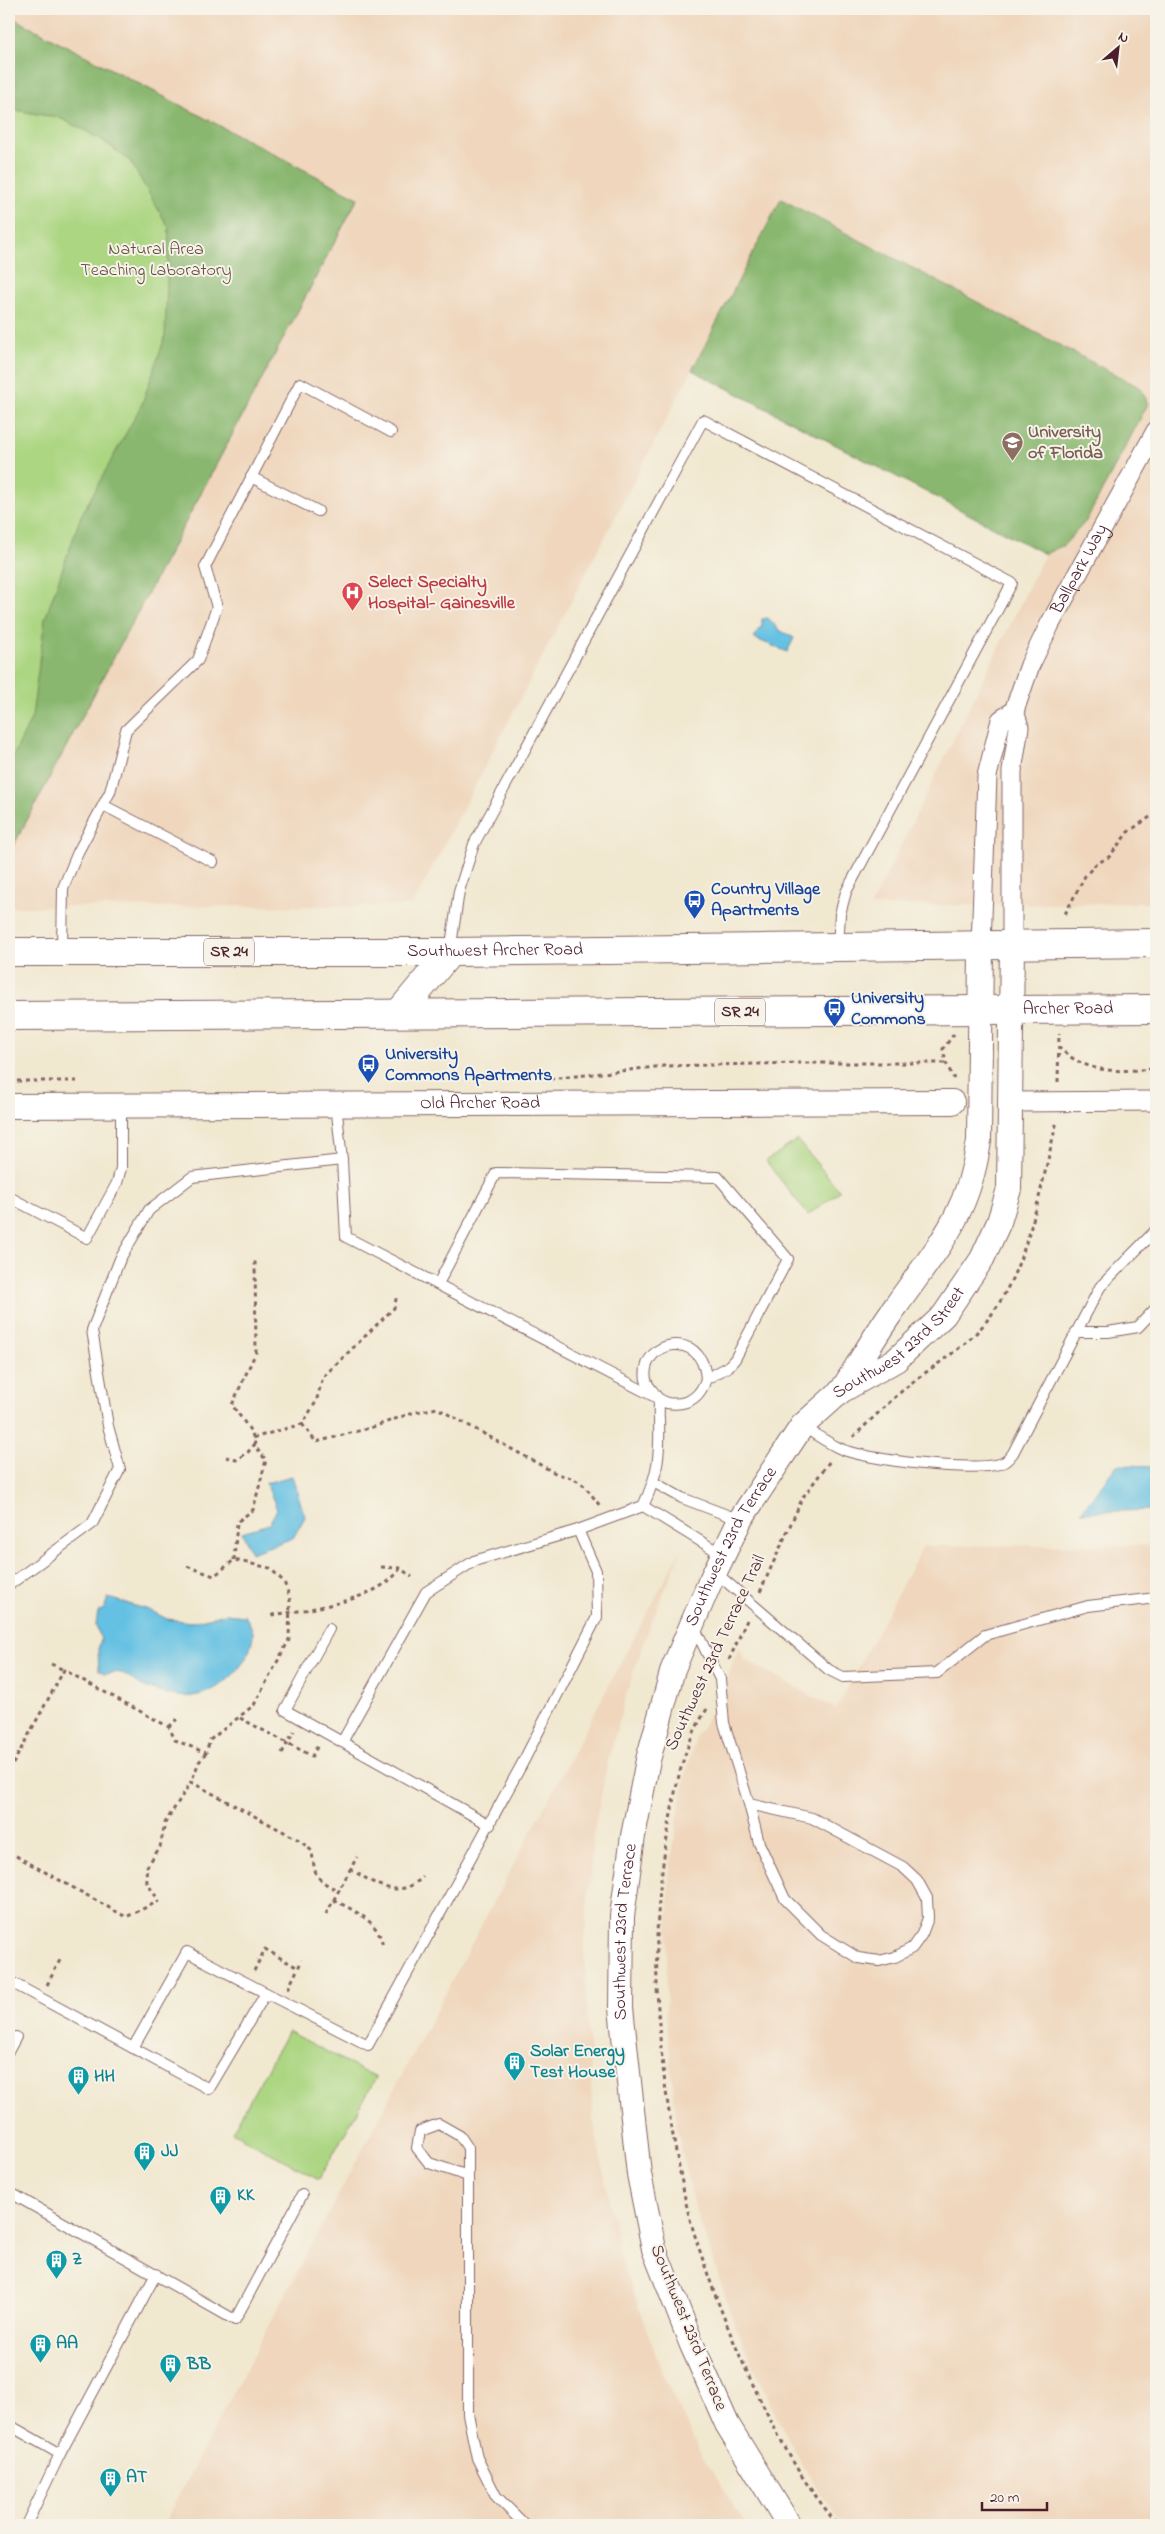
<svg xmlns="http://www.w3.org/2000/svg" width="1165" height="2534" font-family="'Indie Flower',sans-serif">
<rect width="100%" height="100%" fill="#f7f3e8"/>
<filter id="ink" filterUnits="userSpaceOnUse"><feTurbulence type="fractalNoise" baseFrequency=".02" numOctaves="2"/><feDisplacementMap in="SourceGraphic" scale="10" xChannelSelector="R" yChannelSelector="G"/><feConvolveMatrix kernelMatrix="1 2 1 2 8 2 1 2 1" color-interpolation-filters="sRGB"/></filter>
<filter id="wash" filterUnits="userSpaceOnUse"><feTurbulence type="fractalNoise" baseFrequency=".0096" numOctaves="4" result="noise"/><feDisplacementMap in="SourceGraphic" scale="20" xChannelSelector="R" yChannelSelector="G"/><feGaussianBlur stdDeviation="1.12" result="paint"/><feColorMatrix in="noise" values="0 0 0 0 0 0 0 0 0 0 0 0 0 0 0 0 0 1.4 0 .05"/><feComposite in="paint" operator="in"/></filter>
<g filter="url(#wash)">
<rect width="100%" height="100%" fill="#f1e8d0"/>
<g fill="#efd6bc">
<path d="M9,9H1156V903L871,906L1045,554L692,370L412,906L9,907Z"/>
<path d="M1156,1545V2525H842L804,2467L776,2416L736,2327L693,2202L677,2128L666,2015L669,1875L685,1775L696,1737L716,1704L739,1648L745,1660L836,1709L923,1546Z"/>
<path d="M683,1546L645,1638L627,1692L607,1765L593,1836L584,1951L593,2119L621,2259L664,2377L699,2451L746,2525H163Z"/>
</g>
<g fill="#acd682" stroke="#7b7a56">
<path d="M9,16L358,198L9,854Z"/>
<path d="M797,1140L840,1191L808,1215L766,1161Z"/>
<path d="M288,2031L376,2078L319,2179L232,2132Z"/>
</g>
<g fill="#89b770" stroke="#6a6b4e">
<path d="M9,16L358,198L9,854V765L32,717L45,619L81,516L142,404L165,337L169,228L130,161L101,139L60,118L9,109Z"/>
<path d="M781,199L1141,388L1148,404L1086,521L1064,545L1045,554L692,370Z"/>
</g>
<g fill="#65c1e3" stroke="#587087">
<path d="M768,618L779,630L794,638L787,652C780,648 756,640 753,637L762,627V619Z"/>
<path d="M1117,1465L1156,1466V1510L1081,1512Z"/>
<path d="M292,1476L305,1517L293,1538L251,1553L242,1532L269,1524L277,1509L266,1483Z"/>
<path d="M108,1598L149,1610L167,1619L191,1622L226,1614L245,1616C248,1621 253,1628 253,1634C252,1663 221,1693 192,1696C178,1698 155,1692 143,1686C126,1678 128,1669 105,1674L99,1670L98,1649L101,1640L96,1625L98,1612L104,1609Z"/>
</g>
</g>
<g filter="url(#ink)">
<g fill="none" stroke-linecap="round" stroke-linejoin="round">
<defs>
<g id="service">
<path d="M251,477L318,511"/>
<path d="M103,805L213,862"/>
<path d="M62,951L63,888L78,852L110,792L126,730L198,660L217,607L205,567L300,383L391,432"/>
<path d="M450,952L459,891L474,844L703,420L1012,583L846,892L840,914L838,946"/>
<path d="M336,1104L342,1160"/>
<path d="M9,1197L87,1238L117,1183L121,1168V1105"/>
<path d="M1076,1332H1108L1138,1327L1156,1308"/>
<path d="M802,1426C814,1433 826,1442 839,1448C864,1460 977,1473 1002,1463C1006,1462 1010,1457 1013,1453L1100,1287L1156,1230"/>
<path d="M655,1483L682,1498L740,1520"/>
<path d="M643,1506L723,1555"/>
<path d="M715,1572L829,1670L843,1677L937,1673L985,1635L1088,1606L1156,1598"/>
<path d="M9,1585L92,1524L120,1469L108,1426L92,1330L120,1259L149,1210L192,1177L342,1160L346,1237L667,1403C687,1406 700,1398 706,1379L728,1367L735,1359L788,1259L718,1177L496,1173L438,1284"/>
<path d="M694,1627L720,1679L724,1723L749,1804L812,1818L903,1867L917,1880L927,1898L928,1918L922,1934L912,1948L895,1957L879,1961L858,1958L821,1935L785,1899L759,1843L749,1804"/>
<path d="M329,1629L285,1710L490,1825"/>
<path d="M342,1742L426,1592L474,1561L578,1530"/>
<path d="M9,1981L209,2089L266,1993L368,2045L522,1764L597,1617L596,1571L578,1530L643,1506C659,1473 660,1454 659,1418C658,1413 660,1403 658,1399C652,1387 643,1386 646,1368C649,1354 663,1344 677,1345C696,1346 705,1361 706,1379"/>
<path d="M133,2048L187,1952L266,1993"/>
<path d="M9,2050L16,2037"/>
<path d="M468,2176L429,2163L417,2148L420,2131L439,2124L460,2136L468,2148V2414L477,2458L496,2496L525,2525"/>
<path d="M9,2192L235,2320L302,2195"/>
<path d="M9,2425L60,2454"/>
<path d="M26,2525L60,2454L156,2274"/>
</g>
<g id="minor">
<path id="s1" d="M1012,945V771L1019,727L1014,711L1030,665L1050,624L1156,431"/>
<path d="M981,946L987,776L1001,720L1014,711"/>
<path d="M1011,1102L1156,1101"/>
</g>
<g id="tertiary">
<path id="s2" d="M9,1106L952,1102"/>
<path d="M844,1387C861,1360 877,1332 896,1306C938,1246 968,1217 979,1141L981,946"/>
<path id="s3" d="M789,2525L727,2424L692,2345L654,2249L639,2174L621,2008L622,1916L633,1836L648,1760L673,1669L710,1582L740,1520L802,1426L841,1391L896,1360L944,1315L982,1259L999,1222L1009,1189L1012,945"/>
</g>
<g id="primary">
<path id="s4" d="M9,952H450L1156,943"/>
<path d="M400,1012L450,952"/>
<path id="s5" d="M9,1016L1156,1009"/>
</g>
</defs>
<use href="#service" stroke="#846565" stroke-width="12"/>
<use href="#minor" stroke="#846565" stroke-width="21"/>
<use href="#tertiary" stroke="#846565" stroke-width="26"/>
<use href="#primary" stroke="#846565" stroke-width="30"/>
<g stroke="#846565" stroke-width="3" stroke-dasharray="4 4" stroke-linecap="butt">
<path d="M1065,914L1085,876L1096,864L1109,857L1128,832L1156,813"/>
<path d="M954,1034L943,1049L946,1063L954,1079"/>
<path d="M1058,1047C1090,1076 1117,1071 1156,1069"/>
<path d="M550,1079L664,1066L802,1063H946"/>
<path d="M9,1081H79"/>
<path d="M1058,1082L1059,1033"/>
<path d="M302,1424L316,1442L370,1428L412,1413L437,1408L557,1474C583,1480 584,1485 600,1506"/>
<path d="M853,1437C871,1420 890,1401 909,1385C934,1365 965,1348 985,1323C1028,1271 1041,1185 1057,1121"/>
<path d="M253,1438L302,1424L316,1402L323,1377L394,1308L397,1295"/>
<path d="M226,1457L236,1460L248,1452L255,1444"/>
<path d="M234,1560L237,1522L253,1510L266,1460L256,1448L252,1433L232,1405L256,1352L255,1261"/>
<path d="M381,1567L400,1568L412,1577"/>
<path d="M760,1592L803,1497L830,1461"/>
<path d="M272,1615C306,1610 383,1600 400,1568"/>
<path d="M729,1660L747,1620"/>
<path d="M51,1664L64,1670"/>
<path d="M707,1709C680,1750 674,1796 666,1844C648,1948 658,2065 679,2167C683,2187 686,2207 692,2226C717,2308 752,2391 795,2465C807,2486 823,2505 837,2525"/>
<path d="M240,1718L312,1756L318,1745"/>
<path d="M169,1727L177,1719"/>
<path d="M206,1753L199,1762L191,1782L299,1840L312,1851C315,1877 315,1879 339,1891"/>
<path d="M282,1753L294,1731"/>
<path d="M9,1771L64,1670L169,1727L175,1740L206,1753L210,1740L254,1705L289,1640L290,1598L284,1582L270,1568L234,1560L214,1576L184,1565"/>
<path d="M9,1852L126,1917L159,1901L147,1883L146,1868L160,1847L165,1823L191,1782"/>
<path d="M350,1869C376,1884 397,1901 423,1877"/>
<path d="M334,1900C356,1912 380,1921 383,1948"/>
<path d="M326,1914L357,1857"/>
<path d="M254,1971L265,1949L298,1968"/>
<path d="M47,1985L61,1958"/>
<path d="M288,1989L302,1960"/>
</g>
<use href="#service" stroke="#fff" stroke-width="10"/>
<use href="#minor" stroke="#fff" stroke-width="19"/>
<use href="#tertiary" stroke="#fff" stroke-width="24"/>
<use href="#primary" stroke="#fff" stroke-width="28"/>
</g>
</g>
<defs>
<symbol id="university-pin" viewBox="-11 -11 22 30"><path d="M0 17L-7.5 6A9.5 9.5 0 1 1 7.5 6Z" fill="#8d6e63" stroke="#f7f3e8"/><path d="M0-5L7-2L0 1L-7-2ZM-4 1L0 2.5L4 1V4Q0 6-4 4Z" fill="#fff"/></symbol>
<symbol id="hospital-pin" viewBox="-11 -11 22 30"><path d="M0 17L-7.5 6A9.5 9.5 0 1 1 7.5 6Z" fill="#e0444e" stroke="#f7f3e8"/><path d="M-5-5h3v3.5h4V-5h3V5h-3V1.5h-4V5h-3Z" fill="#fff"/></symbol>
<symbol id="bus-pin" viewBox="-11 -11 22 30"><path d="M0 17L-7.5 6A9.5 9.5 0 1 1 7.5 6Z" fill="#1a4fb4" stroke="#f7f3e8"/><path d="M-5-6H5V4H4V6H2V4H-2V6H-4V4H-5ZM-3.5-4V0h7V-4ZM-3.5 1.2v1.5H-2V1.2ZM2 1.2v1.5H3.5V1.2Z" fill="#fff"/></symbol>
<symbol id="building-pin" viewBox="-11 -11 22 30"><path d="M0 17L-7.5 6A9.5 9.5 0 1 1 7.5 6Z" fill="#0f9aa8" stroke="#f7f3e8"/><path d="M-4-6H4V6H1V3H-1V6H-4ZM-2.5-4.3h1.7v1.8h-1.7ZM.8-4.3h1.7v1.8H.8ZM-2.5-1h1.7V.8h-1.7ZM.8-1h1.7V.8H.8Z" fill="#fff"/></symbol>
</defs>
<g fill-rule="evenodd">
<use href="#university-pin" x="1000" y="430" width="25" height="34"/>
<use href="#hospital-pin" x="340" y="580" width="25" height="34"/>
<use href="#bus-pin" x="682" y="888" width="25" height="34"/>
<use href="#bus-pin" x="822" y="996" width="25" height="34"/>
<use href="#bus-pin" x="356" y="1052" width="25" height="34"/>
<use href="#building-pin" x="502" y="2050" width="25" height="34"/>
<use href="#building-pin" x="66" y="2064" width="25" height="34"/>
<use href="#building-pin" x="132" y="2140" width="25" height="34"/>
<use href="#building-pin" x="208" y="2184" width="25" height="34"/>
<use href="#building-pin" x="44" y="2248" width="25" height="34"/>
<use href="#building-pin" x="28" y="2332" width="25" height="34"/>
<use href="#building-pin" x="158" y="2352" width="25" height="34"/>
<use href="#building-pin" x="98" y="2466" width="25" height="34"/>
</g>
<g text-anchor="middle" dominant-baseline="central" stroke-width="4" stroke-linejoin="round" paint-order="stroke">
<g fill="#f7f3e8" stroke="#7e5f64" stroke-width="1">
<rect x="204" y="938.5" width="50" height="27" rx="4"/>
<rect x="715" y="998.5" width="50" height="27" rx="4"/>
</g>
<g font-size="16" font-weight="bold" fill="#4a1f2b">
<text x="229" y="952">SR 24</text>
<text x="740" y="1012">SR 24</text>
</g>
<g font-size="18" fill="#624d41" stroke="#f7f3e8">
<text x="156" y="250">Natural Area<tspan x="156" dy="21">Teaching Laboratory</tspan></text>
</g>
<g font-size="18" font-weight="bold" fill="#785e54" stroke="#f7f3e8" text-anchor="start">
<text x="1028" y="433">University<tspan x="1028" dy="21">of Florida</tspan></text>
</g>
<g font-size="18" fill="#4a1f2b" stroke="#f7f3e8">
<text stroke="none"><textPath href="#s1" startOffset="392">Ballpark Way</textPath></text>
<text stroke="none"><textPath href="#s4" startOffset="486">Southwest Archer Road</textPath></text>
<text stroke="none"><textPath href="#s5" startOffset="1059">Archer Road</textPath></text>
<text stroke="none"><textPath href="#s2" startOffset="471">Old Archer Road</textPath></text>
<text stroke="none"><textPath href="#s3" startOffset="1301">Southwest 23rd Street</textPath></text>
<text stroke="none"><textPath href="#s3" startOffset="1032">Southwest 23rd Terrace</textPath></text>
<text transform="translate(716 1653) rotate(-65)">Southwest 23rd Terrace Trail</text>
<text stroke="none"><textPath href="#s3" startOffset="628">Southwest 23rd Terrace</textPath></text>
<text transform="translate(688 2328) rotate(68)">Southwest 23rd Terrace</text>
</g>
<g font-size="18" font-weight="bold" fill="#be3a42" stroke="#f7f3e8" text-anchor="start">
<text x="368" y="583">Select Specialty<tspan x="368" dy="21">Hospital- Gainesville</tspan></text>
</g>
<g font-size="18" font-weight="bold" fill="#164399" stroke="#f7f3e8" text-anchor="start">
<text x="711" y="890">Country Village<tspan x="711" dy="21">Apartments</tspan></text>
<text x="851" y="999">University<tspan x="851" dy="21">Commons</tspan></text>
<text x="385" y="1055">University<tspan x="385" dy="21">Commons Apartments</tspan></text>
</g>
<g font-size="18" font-weight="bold" fill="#0d838f" stroke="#f7f3e8" text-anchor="start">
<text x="530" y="2052">Solar Energy<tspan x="530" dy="21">Test House</tspan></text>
<text x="94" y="2077">HH</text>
<text x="161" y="2152">JJ</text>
<text x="237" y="2196">KK</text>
<text x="72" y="2260">Z</text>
<text x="56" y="2344">AA</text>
<text x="187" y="2365">BB</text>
<text x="126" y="2478">AT</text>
</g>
</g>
<rect width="1165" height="2534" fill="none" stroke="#f7f3e8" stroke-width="30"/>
<g transform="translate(1118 48) rotate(28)" stroke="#f7f3e8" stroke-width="4" paint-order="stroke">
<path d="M0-4L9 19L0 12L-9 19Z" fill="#4a1f2b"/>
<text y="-8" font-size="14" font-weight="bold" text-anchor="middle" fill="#4a1f2b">N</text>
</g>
<path d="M982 2502v8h65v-8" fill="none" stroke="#4a1f2b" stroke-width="2.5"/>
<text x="990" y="2502" font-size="15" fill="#4a1f2b" stroke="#f7f3e8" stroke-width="4" paint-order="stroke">20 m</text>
</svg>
